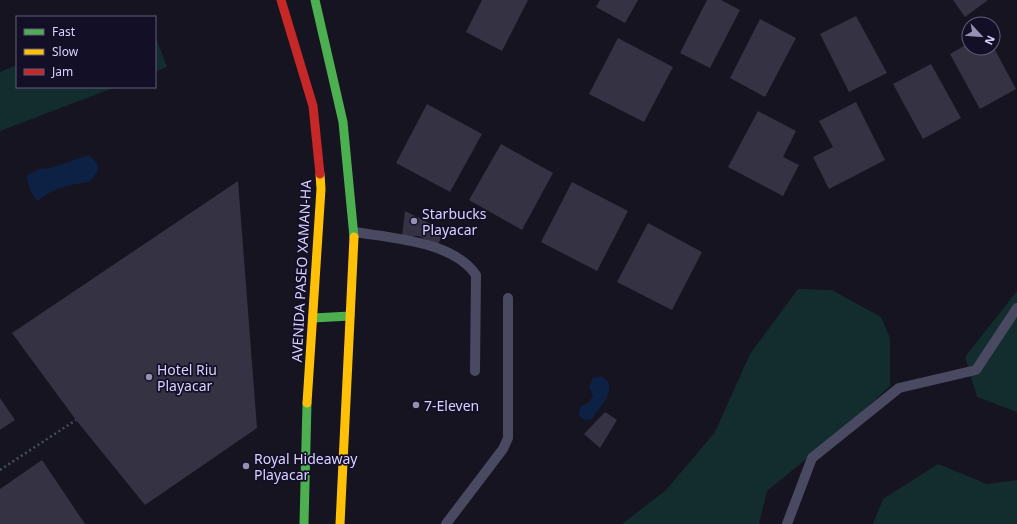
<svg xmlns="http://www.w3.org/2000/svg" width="1017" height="524" font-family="'Noto Sans',sans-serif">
<rect width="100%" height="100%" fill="#161421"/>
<g fill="#132c2d">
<path d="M155,35L167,67L155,72Z"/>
<path d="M17,65V87H116L0,131V72Z"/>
<path d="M798,289L832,290L881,317L890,338V386L847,426L767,491L759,524H622L666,490L715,432L750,354Z"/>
<path d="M1017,291V412L977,397L965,357Z"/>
<path d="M938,464L987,484L1017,480V524H873L883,499Z"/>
</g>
<g fill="#0d2144">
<path d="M89,155L97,163L98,171L90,182C68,185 56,187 37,201L31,192L26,176L39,169L51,168Z"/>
<path d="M601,376L608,381C613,398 600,405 592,419L584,420L578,414L581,406L588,403L593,396L589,387L593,378Z"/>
</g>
<g fill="#343243">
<path d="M482,0H528L502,51L466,32Z"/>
<path d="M600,0H638L625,23L596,7Z"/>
<path d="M707,0H721L740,10L710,68L680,53Z"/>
<path d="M953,0H988L965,17Z"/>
<path d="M856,16L887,73L849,92L820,34Z"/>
<path d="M760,19L796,38L765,97L730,78Z"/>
<path d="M618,38L673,67L644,122L589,94Z"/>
<path d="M969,43V48H994L1016,89L980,109L950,54Z"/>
<path d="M931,64L961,118L923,139L893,84Z"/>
<path d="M856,102L885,160L829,189L813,157L833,147L819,121Z"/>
<path d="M427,104L482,134L450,192L396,163Z"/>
<path d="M758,111L796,131L783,157L799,165L783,196L728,167Z"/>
<path d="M501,144L553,173L522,230L469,200Z"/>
<path d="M238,181L257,428L145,505L76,420L12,333Z"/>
<path d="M572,182L628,211L597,271L541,242Z"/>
<path d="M405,211L445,231L437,246L419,236H402Z"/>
<path d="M648,223L702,252L672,310L617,282Z"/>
<path d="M0,398L15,420L0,430Z"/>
<path d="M605,412L617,420L600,448L584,434Z"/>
<path d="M42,460L85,524H0V489Z"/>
</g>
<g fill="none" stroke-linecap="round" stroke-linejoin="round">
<path stroke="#44505f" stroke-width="2.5" stroke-dasharray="2 3" stroke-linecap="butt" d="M0,470L76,420"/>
<g stroke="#4a4962" stroke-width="10">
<path d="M354,232C391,238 453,241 476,275L475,371"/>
<path d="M446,524L503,449L508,438V298"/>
<path d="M787,524L812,458L899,388L976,370L1017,308"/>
</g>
<g stroke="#4caf50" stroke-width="9">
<path d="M315,0L343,122L354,237"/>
<path d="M313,318L350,316"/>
<path d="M304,524L307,403"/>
</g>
<g stroke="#ffc107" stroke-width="9">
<path d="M307,403L321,189L320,174"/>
<path d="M340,524L354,237"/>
</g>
<path stroke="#c62828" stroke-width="9" d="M281,0L313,106L320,174"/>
</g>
<g fill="#9591b1" stroke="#130f26" stroke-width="1.5">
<circle cx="414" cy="221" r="4"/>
<circle cx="149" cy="377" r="4"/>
<circle cx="416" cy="405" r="4"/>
<circle cx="246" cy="466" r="4"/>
</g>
<g text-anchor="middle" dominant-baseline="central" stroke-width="3.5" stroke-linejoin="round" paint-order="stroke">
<g font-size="14" fill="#d9d4ff" stroke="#130f26" text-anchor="start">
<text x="422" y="213">Starbucks<tspan x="422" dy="16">Playacar</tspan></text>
<text x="157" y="369">Hotel Riu<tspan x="157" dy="16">Playacar</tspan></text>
<text x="424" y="405">7-Eleven</text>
<text x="254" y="458">Royal Hideaway<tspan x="254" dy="16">Playacar</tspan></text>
</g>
<g font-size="14" fill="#d9d4ff" stroke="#130f26">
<text transform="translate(301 271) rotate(-87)">AVENIDA PASEO XAMAN-HA</text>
</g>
</g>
<rect x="16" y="16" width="140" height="72" fill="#130f26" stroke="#625e7d"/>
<rect x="24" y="29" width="20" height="6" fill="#4caf50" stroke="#625e7d"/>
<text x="52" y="36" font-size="12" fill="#d9d4ff">Fast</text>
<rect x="24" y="49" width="20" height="6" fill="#ffc107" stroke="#625e7d"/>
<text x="52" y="56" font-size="12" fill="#d9d4ff">Slow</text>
<rect x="24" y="69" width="20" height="6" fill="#c62828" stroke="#625e7d"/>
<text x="52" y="76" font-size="12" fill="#d9d4ff">Jam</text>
<g transform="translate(981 36) rotate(116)"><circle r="19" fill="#130f26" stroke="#625e7d"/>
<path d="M0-3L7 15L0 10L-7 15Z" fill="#9591b1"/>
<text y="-6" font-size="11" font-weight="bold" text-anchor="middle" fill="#d9d4ff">N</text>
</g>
</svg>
